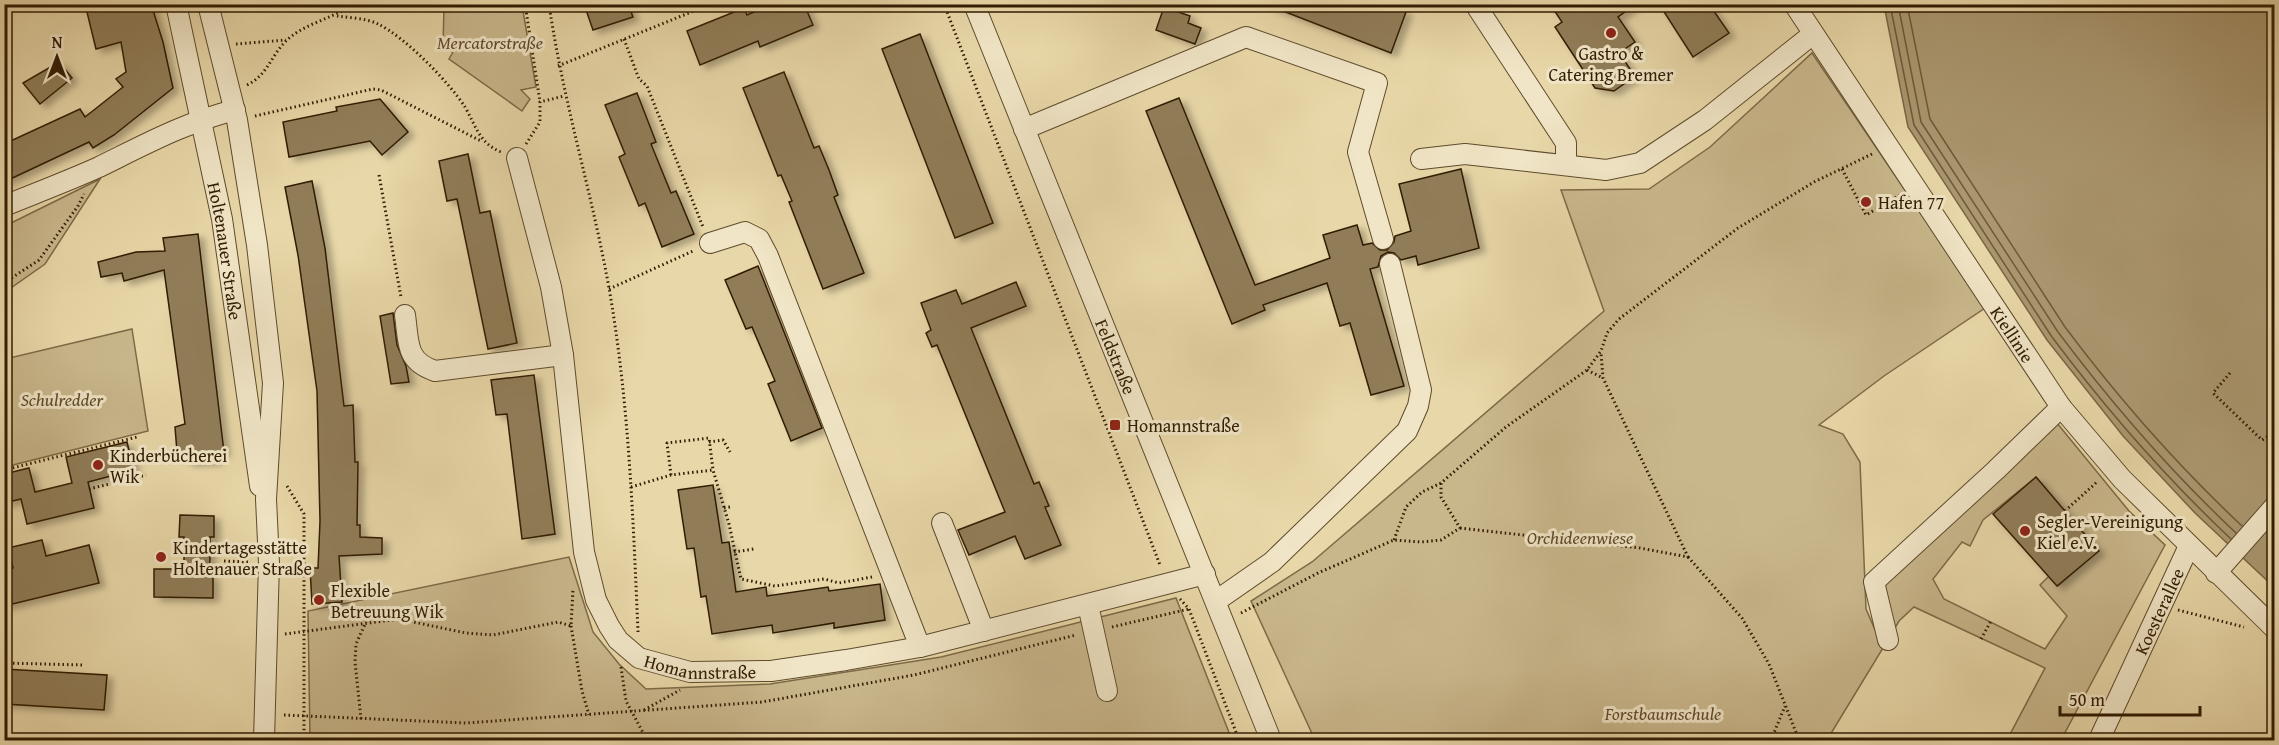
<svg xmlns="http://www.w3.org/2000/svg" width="2279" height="745" font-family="'Gentium Book Plus',serif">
<defs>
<filter id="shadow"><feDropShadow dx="6" dy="4" stdDeviation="3" flood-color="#0004"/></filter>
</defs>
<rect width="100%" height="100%" fill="#e8d7a8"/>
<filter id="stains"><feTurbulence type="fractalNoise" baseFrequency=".00333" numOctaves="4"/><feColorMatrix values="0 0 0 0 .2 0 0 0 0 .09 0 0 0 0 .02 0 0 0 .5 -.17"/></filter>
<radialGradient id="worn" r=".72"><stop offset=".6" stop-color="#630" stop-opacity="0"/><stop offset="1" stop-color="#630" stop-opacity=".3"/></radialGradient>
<g fill="#c9b78c" stroke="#7d6a47" stroke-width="1.5" fill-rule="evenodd">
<path d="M444,5H522L536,87L521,90L530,99L522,111L449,59L453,52L443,48Z"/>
<path d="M1812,53L1985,308L1884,376L1819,425L1843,434L1860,462L1866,609L1883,648L1827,740H1315L1251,601L1312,562L1604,311L1561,190L1649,189L1710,147Z"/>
<path d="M100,179L45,264L5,292V226Z"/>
<path d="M132,329L148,431L5,467V359Z"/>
<path d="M2052,417L2129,511L2165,545L2061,740H2007L2045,668L1914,607L1899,621L1888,640L1874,582ZM2036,477L2098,551L2058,586L2049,576L2040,585L2067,616L2045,649L1944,599L1933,579L1962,542L1970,546L1983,520Z"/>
<path d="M569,557L593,632L619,664L646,689L770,684L941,657L1176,598L1232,740H310L308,611Z"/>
</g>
<path fill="#aa9770" stroke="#7a6644" stroke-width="1.5" d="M1884,5H2274V587L2195,513L2123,436L2047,340L1908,127Z"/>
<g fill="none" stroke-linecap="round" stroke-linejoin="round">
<g stroke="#6e5a39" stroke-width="1.5">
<path d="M1890,4L1914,125L2052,337C2106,409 2165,477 2231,539"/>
<path d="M1898,4L1921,122L2058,332C2112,404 2170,471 2236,533"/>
<path d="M1907,4L1930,119L2065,327C2119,399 2177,465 2242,526"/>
</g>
</g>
<g fill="#907d58" stroke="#311c02" stroke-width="1.5" filter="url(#shadow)">
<path d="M85,4H151L163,42L173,88L114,135L93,148L89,142L4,182V144L80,109L85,117L123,87L116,79L126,72L121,42L96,49Z"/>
<path d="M584,4H628L633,17L593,30Z"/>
<path d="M773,4H804L813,25L760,47L758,41L700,65L687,31L744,8L747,15Z"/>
<path d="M1265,4H1387L1406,12L1391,53Z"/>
<path d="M1550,4H1636L1618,17L1635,42L1619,53L1635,76L1614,91L1595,88L1555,27L1562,22Z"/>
<path d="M1659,4H1709L1729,33L1693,57Z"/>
<path d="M1164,7L1190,16L1188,23L1201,28L1195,44L1156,30Z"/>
<path d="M920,34L993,223L955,238L882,49Z"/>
<path d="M59,62L72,78L40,104L23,83Z"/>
<path d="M784,72L814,148L819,146L829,170L838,195L834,197L864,273L823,289L789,202L792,201L781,175L778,176L743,88Z"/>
<path d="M637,93L656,142L651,144L671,193L676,191L694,234L662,247L645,203L639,206L619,157L625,154L605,105Z"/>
<path d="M1179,98L1255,285L1330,258L1323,235L1357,225L1363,245L1372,243L1380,250H1387L1394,242L1395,236L1411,231L1399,184L1461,169L1479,248L1418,265L1416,256L1401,260L1394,253L1388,252L1381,256L1378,267L1370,269L1404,386L1371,395L1350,323L1340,326L1327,283L1263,305L1265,310L1232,324L1146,111Z"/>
<path d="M380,99L408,132L382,155L370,141L289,157L283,122L337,111L336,107Z"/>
<path d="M468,154L480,213L490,211L517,343L488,349L457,199L447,201L439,161Z"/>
<path d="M312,181L325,248L344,406L353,405L355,462H358L357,525H360V537L382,538V554L339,556L342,602L312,604L310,568H318L320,521L317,391L298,255L285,187Z"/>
<path d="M198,234L224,452L216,453L217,460L189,462L177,452L175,427L185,424L164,270L124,281L122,273L101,277L98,262L136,252L165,251L163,238Z"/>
<path d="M758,266L822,428L791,441L768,384L775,381L752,327L746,329L725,280Z"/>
<path d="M1016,282L1026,306L971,328L1034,484L1039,482L1049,506L1045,507L1061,545L1025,559L1015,536L969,555L958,530L1005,512L937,345L932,347L926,333L931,330L921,303L956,290L962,304Z"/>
<path d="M393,313L397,345L406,366L409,382L391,384L380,316Z"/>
<path d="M534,375L555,534L522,539L507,414L496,415L491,380Z"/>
<path d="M127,442L134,470L88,482L94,508L27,524L21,499L4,503V474L29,468L35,492L72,483L66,457Z"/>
<path d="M2036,477L2099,551L2057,586L1993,514Z"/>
<path d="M713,485L722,543L729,542L736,592L766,587L767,596L828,587L829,591L880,584L885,620L834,628V623L773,633L772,625L712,634L706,596L701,597L694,548L687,549L678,490Z"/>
<path d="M180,515L214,516V537H210V558L209,577H213V598L154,597V569H184V537H179Z"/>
<path d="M42,540L46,556L89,545L99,583L4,606V570L13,568L8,548Z"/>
<path d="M4,669L107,675L104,710L4,704Z"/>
</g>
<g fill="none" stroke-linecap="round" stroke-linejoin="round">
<defs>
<g id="minor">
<path id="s1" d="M176,4L222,219L260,486"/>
<path d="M208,4L237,120L257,245L273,383L266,499L269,563L264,740"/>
<path id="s2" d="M974,4L1271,740"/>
<path d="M1475,4L1566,143V164"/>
<path id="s3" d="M1794,4L2061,407L2122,479L2274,628"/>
<path d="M1024,129L1246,37L1377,83L1358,152L1383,239"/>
<path id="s4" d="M517,158L551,287L563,355L584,552L596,600L609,626L618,640L639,658L690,672L771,671L846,660L920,647L1205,574"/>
<path d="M1421,159L1465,154L1606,170L1640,163L1705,120L1813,34"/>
<path d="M4,206C36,193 68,181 99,167C144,145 186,122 235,110"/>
<path d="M710,243L745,232L759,239L768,256L920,647"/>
<path d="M405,315C409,342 405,361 435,371L563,355"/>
<path d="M942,523L984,631"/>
<path d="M2216,573L2274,507"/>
<path d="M1216,601L1272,562L1407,431L1418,406L1421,390L1390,264"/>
<path d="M1088,605L1107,691"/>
<path d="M1888,640L1874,582L1996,470L2061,407"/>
<path id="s5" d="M2099,740L2189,546"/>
</g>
</defs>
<use href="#minor" stroke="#5f4b2c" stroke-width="22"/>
<g stroke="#311c02" stroke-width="3" stroke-dasharray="1.5 3" stroke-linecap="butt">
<path d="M525,4L540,102"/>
<path d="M549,4C563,101 592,193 609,288C629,402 633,517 638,632"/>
<path d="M641,4L642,9"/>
<path d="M944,4L1160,565"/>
<path d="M337,16C350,18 366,18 378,24C405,37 449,82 465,107C476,126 479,143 501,152"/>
<path d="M624,39L639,79L647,86L703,227"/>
<path d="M236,44L286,40"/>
<path d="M558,66L711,4"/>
<path d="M247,85C268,75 271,55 287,40C305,23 333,19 352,4"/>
<path d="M255,116L373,89L381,90L481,141"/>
<path d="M4,138H5"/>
<path d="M526,144L540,122V102L564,96"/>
<path d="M1842,169L1866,215L1900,195"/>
<path d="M379,175L401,297"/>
<path d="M4,283L39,260L78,206L84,194"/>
<path d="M609,289L693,251"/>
<path d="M1587,370L1603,378"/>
<path d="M2230,373L2213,393L2262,440L2269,436L2274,440"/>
<path d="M709,442L723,440L730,452"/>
<path d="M4,470L137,437"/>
<path d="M671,475L667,443L709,438L713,470"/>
<path d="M287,486L304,514V740"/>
<path d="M631,487L671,475L713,470L729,524L741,579L775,586L824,579L839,583L872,577"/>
<path d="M89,489L146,475"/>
<path d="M724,508L730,507"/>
<path d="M2065,511L2098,481"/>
<path d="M1460,528L1640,548L1688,557L1603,378L1601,353"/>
<path d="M1394,540L1406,507L1422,492L1441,483L1506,427L1587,370L1601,351L1607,333L1619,319L1738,228L1814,182L1872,154"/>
<path d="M734,552L754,549"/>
<path d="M1688,557L1742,618L1769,664L1799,740"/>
<path d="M224,561L249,562"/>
<path d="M1180,599L1189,609L1239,740"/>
<path d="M2178,610L2244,627"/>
<path d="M1241,613L1318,573L1394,540L1421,542L1441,540L1460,528L1441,497V483"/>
<path d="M571,626L582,691L589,715"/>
<path d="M1112,627L1189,609"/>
<path d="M285,634L399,619L466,633L493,635L558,622L571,626L573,589"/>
<path d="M1981,639L1991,621"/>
<path d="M4,663L83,665"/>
<path d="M621,667L626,701L647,740"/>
<path d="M644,710L680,690"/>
<path d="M284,715L466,723L762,702L914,675L1076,635"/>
<path d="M361,719L355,662L356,644L366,622"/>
<path d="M1771,740L1785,706"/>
</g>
<use href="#minor" stroke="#f0e5c6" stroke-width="20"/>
</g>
<g fill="#8f2418" stroke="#f0e5c6" stroke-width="2">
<circle cx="1611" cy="33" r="6"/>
<circle cx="1866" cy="202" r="6"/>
<rect x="1109" y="419" width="12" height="12" rx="3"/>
<circle cx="98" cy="465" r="6"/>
<circle cx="2025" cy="531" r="6"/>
<circle cx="161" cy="557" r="6"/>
<circle cx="319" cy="600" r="6"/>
</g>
<g text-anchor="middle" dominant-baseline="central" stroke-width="6" stroke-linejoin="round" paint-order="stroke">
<g font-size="18" font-style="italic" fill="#5f4a2b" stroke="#f0e5c6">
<text x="490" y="42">Mercatorstraße</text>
<text x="62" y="399">Schulredder</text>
<text x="1580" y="537">Orchideenwiese</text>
<text x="1663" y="713">Forstbaumschule</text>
</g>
<g font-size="18" fill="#311c02" stroke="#f0e5c6" text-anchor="start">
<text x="1611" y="53" text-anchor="middle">Gastro &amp;<tspan x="1611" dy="21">Catering Bremer</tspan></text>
<text x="1878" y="202">Hafen 77</text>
<text x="1127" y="425">Homannstraße</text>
<text x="110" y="455">Kinderbücherei<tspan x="110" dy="21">Wik</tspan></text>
<text x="2037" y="521">Segler-Vereinigung<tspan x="2037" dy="21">Kiel e.V.</tspan></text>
<text x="173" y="547">Kindertagesstätte<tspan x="173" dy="21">Holtenauer Straße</tspan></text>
<text x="331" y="590">Flexible<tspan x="331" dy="21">Betreuung Wik</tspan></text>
</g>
<g font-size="18" fill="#311c02" stroke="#f0e5c6">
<text stroke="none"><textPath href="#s1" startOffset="252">Holtenauer Straße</textPath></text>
<text stroke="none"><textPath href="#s3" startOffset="396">Kiellinie</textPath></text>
<text stroke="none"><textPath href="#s2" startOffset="380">Feldstraße</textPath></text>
<text stroke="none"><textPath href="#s5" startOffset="142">Koesterallee</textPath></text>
<text stroke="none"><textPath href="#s4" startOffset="586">Homannstraße</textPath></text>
</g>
</g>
<rect width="2279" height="745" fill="none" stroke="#e8d7a8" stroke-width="24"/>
<rect x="6" y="6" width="2267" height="733" fill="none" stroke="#311c02" stroke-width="3"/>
<rect x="12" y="12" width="2255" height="721" fill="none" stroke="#311c02" stroke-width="1.5"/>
<g transform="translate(57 57)" stroke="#f0e5c6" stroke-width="4.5" paint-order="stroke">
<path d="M0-4.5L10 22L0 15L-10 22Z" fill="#311c02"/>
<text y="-9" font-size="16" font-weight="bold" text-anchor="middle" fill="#311c02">N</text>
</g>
<path d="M2060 706v9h140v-9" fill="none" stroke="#311c02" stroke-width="3"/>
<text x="2069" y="706" font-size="18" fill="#311c02" stroke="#f0e5c6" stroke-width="4.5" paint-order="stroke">50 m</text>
<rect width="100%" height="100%" filter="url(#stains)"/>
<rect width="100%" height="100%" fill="url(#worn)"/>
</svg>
